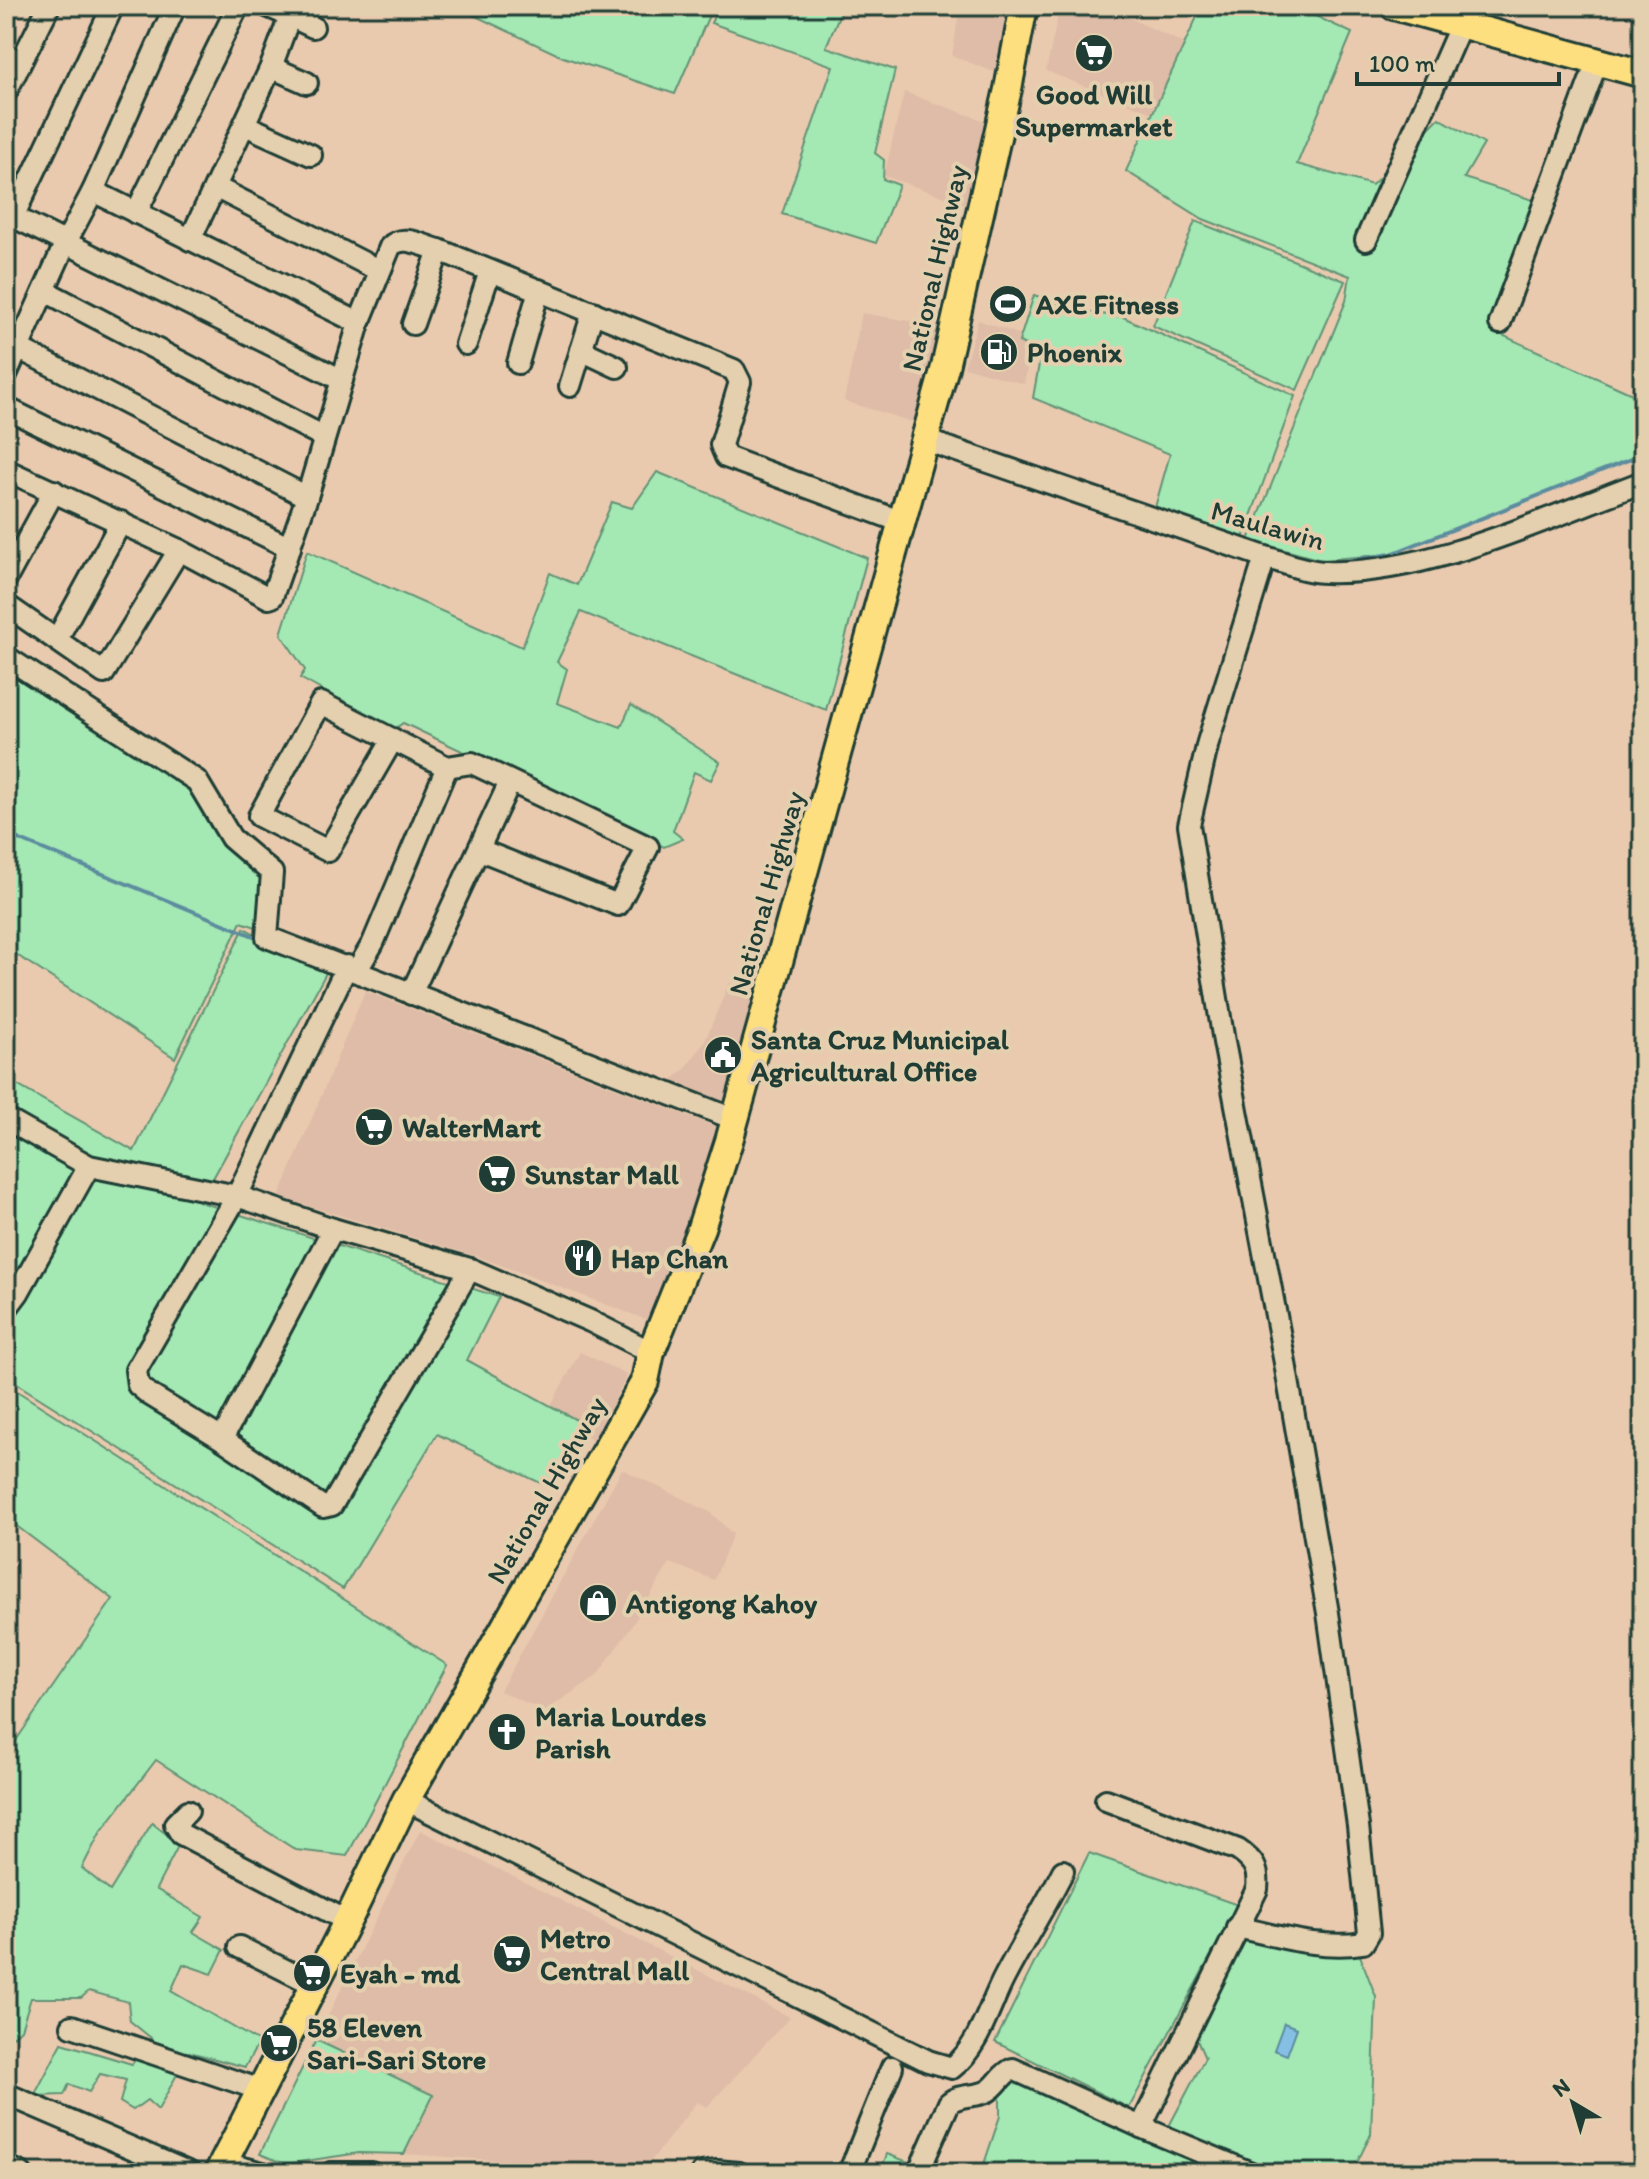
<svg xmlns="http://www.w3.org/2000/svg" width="1649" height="2179" font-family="Itim,sans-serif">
<rect width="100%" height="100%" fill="#eacaaf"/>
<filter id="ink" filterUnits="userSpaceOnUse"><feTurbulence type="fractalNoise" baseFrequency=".0125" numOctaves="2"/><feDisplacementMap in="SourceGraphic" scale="16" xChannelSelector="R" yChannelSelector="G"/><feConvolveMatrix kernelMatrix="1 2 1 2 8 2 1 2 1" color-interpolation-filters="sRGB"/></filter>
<g filter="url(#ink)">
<g fill="#debca7">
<path d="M960,6H1009L1002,75L952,56Z"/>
<path d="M1060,6H1104L1198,50L1172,121L1046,71Z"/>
<path d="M904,92L991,123L971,206L884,176Z"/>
<path d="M862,313L946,327L916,423L844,401Z"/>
<path d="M978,320L1033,339L1024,384L964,367Z"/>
<path d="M729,983L770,998L731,1116L662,1088L685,1069L705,1041Z"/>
<path d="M365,991L724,1130L673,1264L658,1324L479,1257L279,1197Z"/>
<path d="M580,1352L627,1375L594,1441L546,1414Z"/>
<path d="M622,1469L710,1512L733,1534L714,1580L670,1563L633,1624L597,1676L545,1711L500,1691Z"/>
<path d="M420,1830L542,1891L790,2017L707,2107L697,2102L644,2170L404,2154L432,2095L316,2040Z"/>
</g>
<g fill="#a4e8b4" stroke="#629274" stroke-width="2">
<path d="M471,6H713L675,94L563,57L467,12Z"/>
<path d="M719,6H843L826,47L895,70L875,153L884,160L883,179L899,185L876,243L782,214L833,66L711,23Z"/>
<path d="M1202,6H1294L1352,33L1297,164L1372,185L1439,118L1484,144L1464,178L1536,201L1491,330L1643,399V460L1631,459L1391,554L1321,560L1249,540L1346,301L1350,276L1203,219L1126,171Z"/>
<path d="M1195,221L1345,281L1297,390L1153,326Z"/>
<path d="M1034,295L1078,311L1123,317L1295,396L1240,546L1154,511L1170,454L1033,398L1041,353L1019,342Z"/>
<path d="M657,472L867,558L826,710L581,612L557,662L567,669L557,703L621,727L631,705L720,762L711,780L694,772L673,831L683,839L664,847L403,723L393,730L300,678L305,670L281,634L307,551L522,647L550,573L577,585L612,502L632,508Z"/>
<path d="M6,668L192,787L263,878L259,928L241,922L175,1058L6,948Z"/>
<path d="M244,928L326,973L200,1202L499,1297L467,1360L582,1423L549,1487L437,1434L343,1589L6,1377V1079L134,1151Z"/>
<path d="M6,1384L447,1665L347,1856L296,1850L156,1760L100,1833L82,1868L110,1891L152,1823L179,1844L156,1889L203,1917L193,1932L224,1950L212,1974L183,1964L171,1991L259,2042L245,2067L189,2052L158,2110L147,2100L133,2110L120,2102L126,2080L100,2074L89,2092L69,2084L64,2095L34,2096L62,2043L132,2064L151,2038L130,2021L128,2002L89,1991L81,1998H31L21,2029L6,2043V1755L113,1599L6,1518Z"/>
<path d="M1089,1853L1238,1905L1129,2108L995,2042Z"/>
<path d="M1323,1931L1354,1940L1376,1997L1371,2134L1352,2173H1263L1168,2128L1205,2058L1195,2036L1240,1937Z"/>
<path d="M316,2040L433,2095L404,2154L359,2153L285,2164L260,2154Z"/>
<path d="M1016,2076L1236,2173H981L1000,2116V2095Z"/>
<path d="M887,2154L914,2164L911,2173H880Z"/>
</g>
<path fill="#85c0e4" stroke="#5c8c9e" stroke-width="2" d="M1284,2023L1297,2028L1287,2055L1274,2050Z"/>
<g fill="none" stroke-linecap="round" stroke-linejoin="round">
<g stroke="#5c8c9e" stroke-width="4">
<path d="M1340,562L1391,554L1631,459L1643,460"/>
<path d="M6,834L263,940"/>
</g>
<defs>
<g id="minor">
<path d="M290,16L313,27"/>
<path d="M271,67L307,83"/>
<path d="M6,92L49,6"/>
<path d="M245,125L311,155"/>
<path d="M215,187L378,270"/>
<path d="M93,191L359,323"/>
<path d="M6,213L342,380"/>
<path d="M136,213L238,6"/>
<path d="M13,217L113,6"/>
<path d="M190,240L271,67L290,16L267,6"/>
<path d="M1366,240L1469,6"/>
<path d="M45,291L324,437"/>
<path d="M1500,323L1597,62"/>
<path d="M413,324L439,250"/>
<path d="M466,344L490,271"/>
<path d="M18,348L307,497"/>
<path d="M581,350L617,367"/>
<path d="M518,363L539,290"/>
<path d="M6,375L66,242L93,191L175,6"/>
<path d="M570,386L593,312"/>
<path d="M6,408L290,548"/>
<path d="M925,440L1265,557C1283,562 1305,572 1325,572C1426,576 1548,517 1643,482"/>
<path d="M6,470L179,550L269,598L272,597L307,497L359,323L390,247C402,233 423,246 439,250L734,370L740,382L721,445L726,457L902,522"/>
<path d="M6,579L54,491"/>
<path d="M6,605L104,673L179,550"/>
<path d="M57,639L121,522"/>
<path d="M6,657L197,781L231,838L272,873L267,937L734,1119"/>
<path d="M393,739L328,851L259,816L321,703L447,767L472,763L648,847L618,905L480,850"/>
<path d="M347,966L237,1196L136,1370L138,1385L150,1395L222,1439L323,1507L332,1505L470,1269"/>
<path d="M357,970L373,943L447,767"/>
<path d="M411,994L510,782"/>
<path d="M6,1119L89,1166L237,1196L333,1229L470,1269L590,1321L651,1352"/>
<path d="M6,1309L18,1293L89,1166"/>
<path d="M222,1439L333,1229"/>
<path d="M406,1800L928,2061L952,2068C980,2046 989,2006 1005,1976C1024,1940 1045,1907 1063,1871"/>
<path d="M1106,1800L1238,1850C1254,1861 1259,1869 1257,1889L1141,2127"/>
<path d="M188,1811L175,1824L181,1834L347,1921"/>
<path d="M1237,1927C1277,1936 1322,1950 1363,1943L1369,1933L1358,1826L1328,1613L1285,1363L1224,1042L1189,825L1208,742L1265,557"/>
<path d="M239,1947L315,1985"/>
<path d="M72,2026L261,2090"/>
<path d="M6,2094L190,2173"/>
<path d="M224,2163L263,2173"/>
<path d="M6,2166L21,2173"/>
<path d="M331,2173H371"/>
<path d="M702,2173L717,2171L739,2173"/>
<path d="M849,2173L892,2067"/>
<path d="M918,2173L949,2103C960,2093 975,2098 988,2091C998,2085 1002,2073 1013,2069L1141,2127L1251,2173"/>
</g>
<g id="major">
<path d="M1394,6L1643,74"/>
<path d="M218,2173L351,1914L406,1800L645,1381L651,1352L701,1228L729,1141L945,367L1008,89L1024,6"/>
</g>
</defs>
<use href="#minor" stroke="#1f3d34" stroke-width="26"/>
<use href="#major" stroke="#1f3d34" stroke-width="32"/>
<use href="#minor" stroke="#e4cfae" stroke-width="20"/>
<use href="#major" stroke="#fedf80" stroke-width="26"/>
</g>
</g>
<defs>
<symbol id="supermarket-disc" viewBox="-11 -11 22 22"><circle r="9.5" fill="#1f3d34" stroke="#e4cfae"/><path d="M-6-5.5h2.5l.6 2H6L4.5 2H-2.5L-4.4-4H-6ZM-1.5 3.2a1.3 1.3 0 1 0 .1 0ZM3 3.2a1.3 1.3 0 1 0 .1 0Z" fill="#fff"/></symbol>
<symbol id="stadium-disc" viewBox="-11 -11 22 22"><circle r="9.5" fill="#1f3d34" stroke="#e4cfae"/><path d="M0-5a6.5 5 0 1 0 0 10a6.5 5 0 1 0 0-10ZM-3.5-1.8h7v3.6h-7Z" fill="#fff"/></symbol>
<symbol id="fuel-disc" viewBox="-11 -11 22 22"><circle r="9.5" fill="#1f3d34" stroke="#e4cfae"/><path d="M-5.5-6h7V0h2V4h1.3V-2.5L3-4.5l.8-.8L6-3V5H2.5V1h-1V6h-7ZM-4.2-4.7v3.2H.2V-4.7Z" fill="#fff"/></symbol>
<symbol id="civic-disc" viewBox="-11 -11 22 22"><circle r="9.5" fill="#1f3d34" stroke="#e4cfae"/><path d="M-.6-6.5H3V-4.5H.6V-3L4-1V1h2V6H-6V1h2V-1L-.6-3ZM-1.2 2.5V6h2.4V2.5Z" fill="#fff"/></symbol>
<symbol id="restaurant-disc" viewBox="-11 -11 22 22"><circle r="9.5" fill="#1f3d34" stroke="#e4cfae"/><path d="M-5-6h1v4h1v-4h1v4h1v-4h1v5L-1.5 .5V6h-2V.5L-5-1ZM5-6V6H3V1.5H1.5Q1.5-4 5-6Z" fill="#fff"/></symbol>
<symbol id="shop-disc" viewBox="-11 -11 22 22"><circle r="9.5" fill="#1f3d34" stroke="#e4cfae"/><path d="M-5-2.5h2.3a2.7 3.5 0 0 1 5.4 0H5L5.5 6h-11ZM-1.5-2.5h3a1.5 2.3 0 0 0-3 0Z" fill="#fff"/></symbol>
<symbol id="church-disc" viewBox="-11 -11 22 22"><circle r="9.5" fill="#1f3d34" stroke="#e4cfae"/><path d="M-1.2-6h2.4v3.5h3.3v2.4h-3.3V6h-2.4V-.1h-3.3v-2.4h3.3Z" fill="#fff"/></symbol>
</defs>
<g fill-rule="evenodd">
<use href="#supermarket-disc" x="1072" y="31" width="44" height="44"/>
<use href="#stadium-disc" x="986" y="282" width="44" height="44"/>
<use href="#fuel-disc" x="977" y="330" width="44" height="44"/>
<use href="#civic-disc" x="701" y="1033" width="44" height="44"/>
<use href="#supermarket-disc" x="352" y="1105" width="44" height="44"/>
<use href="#supermarket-disc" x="475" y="1152" width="44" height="44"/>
<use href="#restaurant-disc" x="561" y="1236" width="44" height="44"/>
<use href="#shop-disc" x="576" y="1581" width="44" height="44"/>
<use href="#church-disc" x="485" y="1710" width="44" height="44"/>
<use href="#supermarket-disc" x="490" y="1932" width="44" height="44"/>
<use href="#supermarket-disc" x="290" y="1951" width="44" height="44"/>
<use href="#supermarket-disc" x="257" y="2021" width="44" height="44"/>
</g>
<g text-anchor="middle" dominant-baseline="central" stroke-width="8" stroke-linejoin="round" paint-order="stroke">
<g font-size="28" font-weight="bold" fill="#1f3d34" stroke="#e4cfae" text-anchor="start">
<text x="1094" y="94" text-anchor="middle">Good Will<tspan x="1094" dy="32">Supermarket</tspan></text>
<text x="1036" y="304">AXE Fitness</text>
<text x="1027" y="352">Phoenix</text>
<text x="751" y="1039">Santa Cruz Municipal<tspan x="751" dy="32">Agricultural Office</tspan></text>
<text x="402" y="1127">WalterMart</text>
<text x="525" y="1174">Sunstar Mall</text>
<text x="611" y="1258">Hap Chan</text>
<text x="626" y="1603">Antigong Kahoy</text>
<text x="535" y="1716">Maria Lourdes<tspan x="535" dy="32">Parish</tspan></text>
<text x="540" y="1938">Metro<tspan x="540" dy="32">Central Mall</tspan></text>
<text x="340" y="1973">Eyah - md</text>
<text x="307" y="2027">58 Eleven<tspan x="307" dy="32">Sari-Sari Store</tspan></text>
</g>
<g font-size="28" fill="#1f3d34" stroke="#e4cfae">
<text transform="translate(934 268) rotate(-77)">National Highway</text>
<text transform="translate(1268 525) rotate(16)">Maulawin</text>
<text transform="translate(766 893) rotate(-74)">National Highway</text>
<text transform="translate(546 1490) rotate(-60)">National Highway</text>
</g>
</g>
<rect width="1649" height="2179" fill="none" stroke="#e4cfae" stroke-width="32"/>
<rect x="16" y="16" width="1617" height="2147" fill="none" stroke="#1f3d34" stroke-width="3" filter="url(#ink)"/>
<g transform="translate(1573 2103) rotate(322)" stroke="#e4cfae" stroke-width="6" paint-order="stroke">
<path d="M0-6L14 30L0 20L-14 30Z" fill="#1f3d34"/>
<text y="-12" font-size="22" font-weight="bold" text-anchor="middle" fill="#1f3d34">N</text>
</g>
<path d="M1357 72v12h202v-12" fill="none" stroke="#1f3d34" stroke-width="4"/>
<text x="1369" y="72" font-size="24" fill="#1f3d34" stroke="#e4cfae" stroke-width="6" paint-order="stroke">100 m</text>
</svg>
